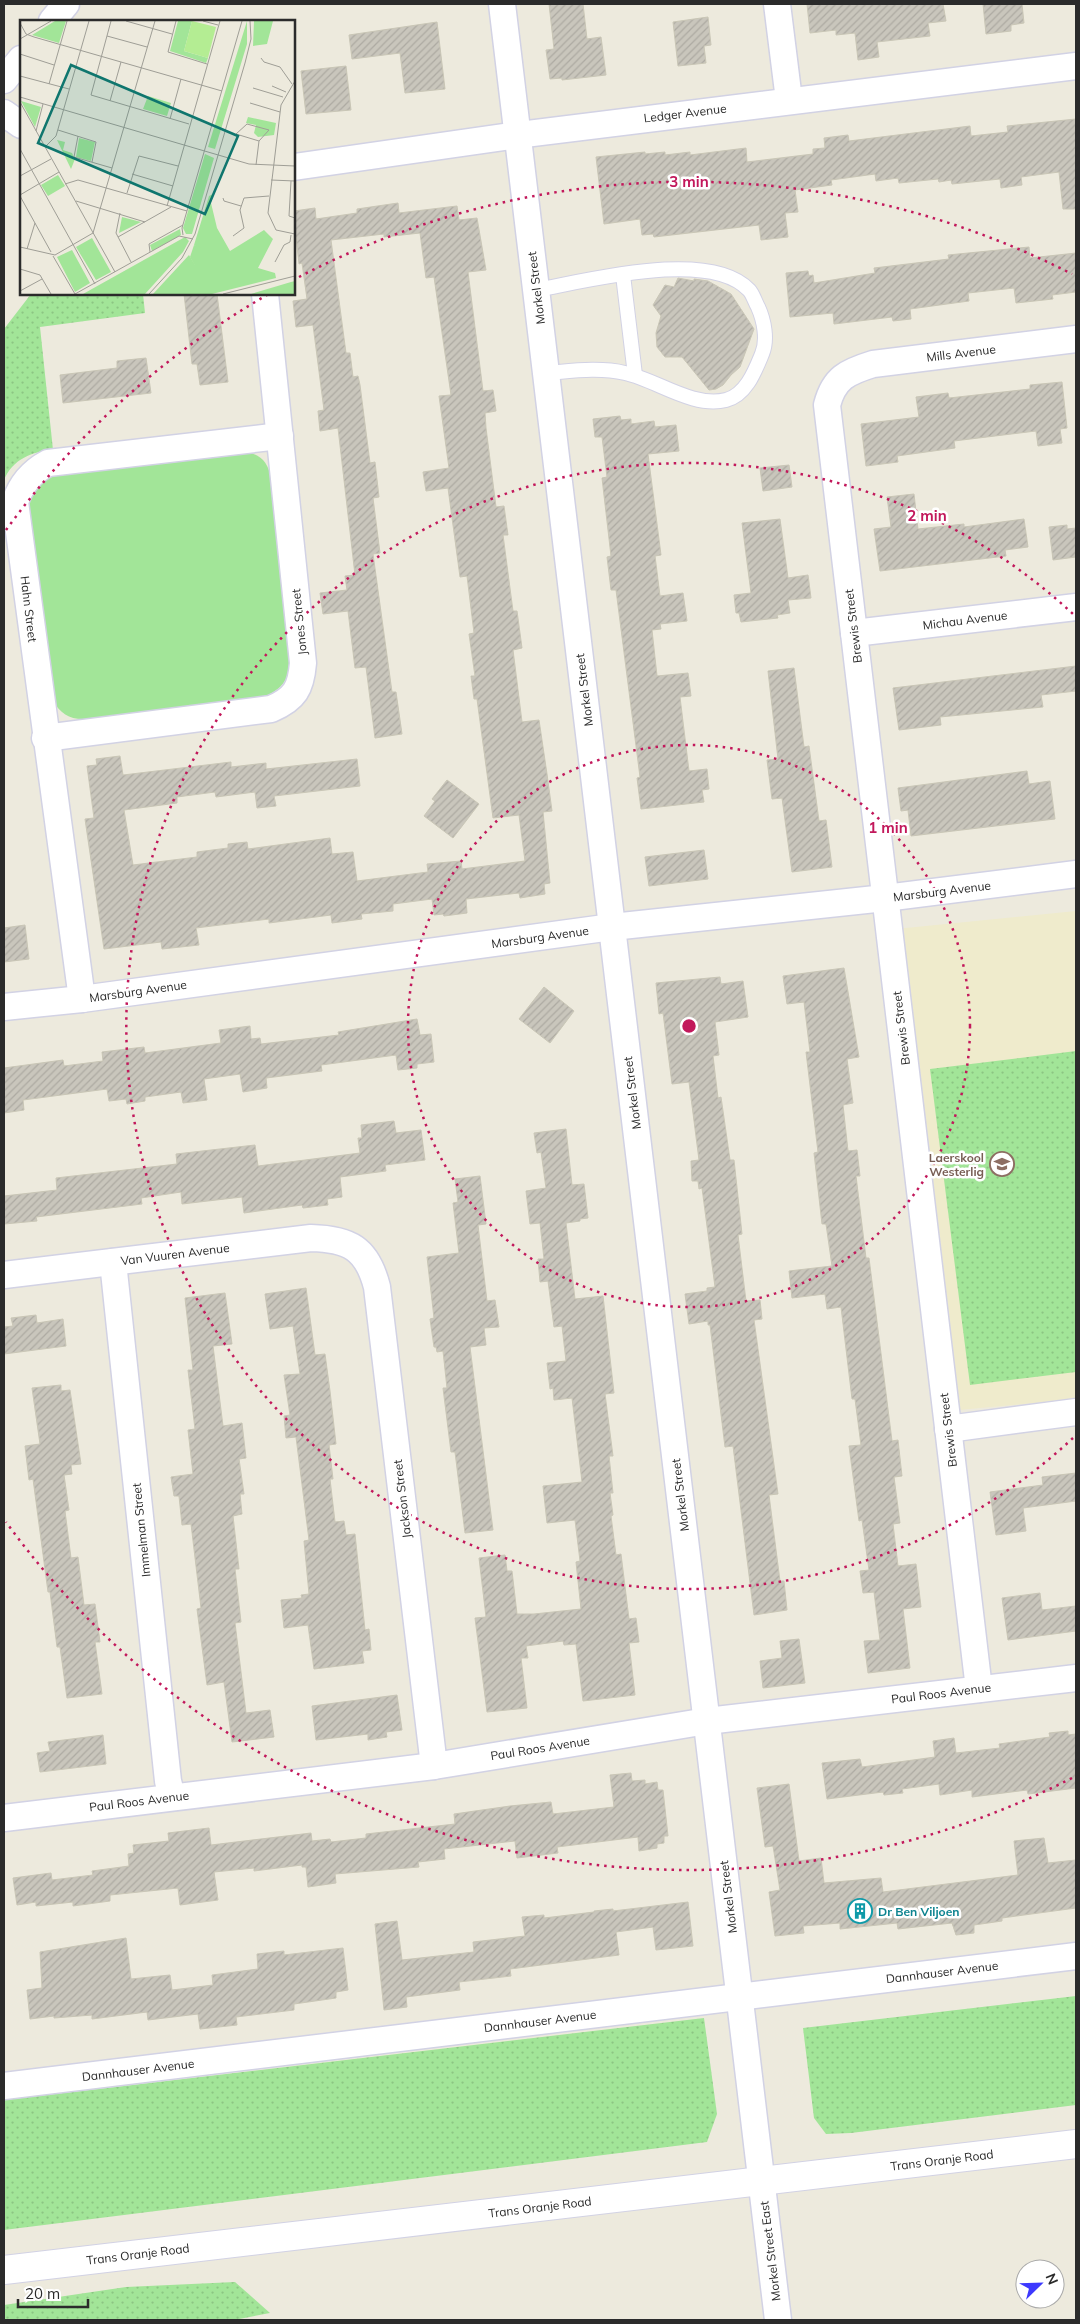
<svg xmlns="http://www.w3.org/2000/svg" width="1080" height="2324" font-family="Mulish,sans-serif">
<defs>
<pattern id="grass-dots" width="8" height="8" patternUnits="userSpaceOnUse" patternTransform="scale(1.25)"><rect width="8" height="8" fill="#a2e598"/><path d="M2 2h.1M6 6h.1" fill="none" stroke="#8cc583" stroke-width="1.8" stroke-linecap="round"/></pattern>
<pattern id="building-hatch" width="6" height="6" patternUnits="userSpaceOnUse" patternTransform="scale(1.25)"><rect width="6" height="6" fill="#c9c6bc"/><path d="M-1 1l2-2M0 6l6-6M5 7l2-2" fill="none" stroke="#adaaa2"/></pattern>
</defs>
<rect width="100%" height="100%" fill="#edeadd"/>
<path fill="#efebcc" d="M1076,911V1399L959,1410L896,929Z"/>
<g fill="url(#grass-dots)">
<path d="M31,294H143L145,313L40,327L53,450C31,452 13,459 4,480V329Z"/>
<path d="M1076,1051V1372L970,1385L930,1069Z"/>
<path d="M1076,1996V2105L851,2133L826,2134L814,2118L803,2028Z"/>
<path d="M704,2018L717,2114L707,2142L4,2230V2100Z"/>
<path d="M235,2282L270,2313L234,2320H4V2305L126,2287Z"/>
</g>
<path fill="#a2e598" d="M248,452C262,456 268,463 271,478L293,661C287,680 283,688 266,696L86,719C70,720 61,714 52,700L27,510C33,485 41,478 66,472Z"/>
<g fill="url(#building-hatch)" stroke="#c9c6b6">
<path d="M549,4H583L587,39L601,37L606,75L562,80V78L550,79L546,50L554,49Z"/>
<path d="M807,4H943L946,21L928,23L930,36L877,42L879,57L858,60L855,33L836,35V30L810,33Z"/>
<path d="M983,4H1022L1024,23L1011,25V31L986,34Z"/>
<path d="M708,17L711,45L704,46L706,63L678,66L673,22Z"/>
<path d="M437,22L445,89L405,93L400,53L352,59L349,35Z"/>
<path d="M346,66L351,110L306,114L301,71Z"/>
<path d="M1076,119V209H1063L1059,172L1021,177L1022,185L1001,188L1000,179L952,184L951,180L939,182L938,179L899,183L898,178L876,181L875,174L831,180L832,185L795,190L798,212L785,213L788,237L761,240L759,225L654,237L653,234L642,235L640,219L604,224L596,157L645,152V154L665,152V155L690,152V155L746,148L747,162L813,154V149L825,148L824,138L848,135L849,141L970,126L971,136L1008,132L1007,126Z"/>
<path d="M398,203L399,213L457,206L459,220L477,218L486,270L468,272L483,391L493,390L496,411L485,413L486,428L496,507L504,506L508,535H503L513,611H517L522,648L513,650L522,722L539,720L547,774L552,811L543,812L550,883L544,884L545,894L520,898L519,893L466,899L467,913L444,916L443,914L434,915L432,899L393,904V911L361,914L362,919L332,923L331,915L269,923V919L196,928L199,945L162,949L161,942L104,949L85,819L94,818L87,766L97,765L96,759L120,756L123,775L231,762V767L266,763V769L357,759L360,786L274,796L276,806L257,808L255,792L216,797L215,792L177,797V803L124,810L133,865L197,857V852L228,848V844L247,842L248,849L330,838L332,854L353,852L357,881L428,872L427,864L461,861L462,869L525,861L519,815L493,818L477,699H474L471,676H475L469,634L474,633L467,576L460,577L448,488L426,491L423,472L449,468L439,396L451,395L434,277L426,278L420,233L384,237V234L331,240L346,353H350L353,377L358,376L360,385L370,463L375,462L379,497L373,498L380,553L373,554L392,692H396L402,734L375,738L366,667L355,668L348,611L323,614L320,593L347,590L345,576L355,575L338,428L320,431L318,411L324,410L313,325L296,327L293,301L307,299L302,263L299,264L296,237H294V211L315,208L316,219L357,213V209Z"/>
<path d="M1029,247L1030,258L1076,253V292L1052,295L1053,299L1016,303L1014,288L968,293L969,301L910,309L911,319L893,321L892,317L834,324L833,313L790,317L786,273L808,271L809,276L813,275L814,283L875,273L874,268L949,259L948,255Z"/>
<path d="M678,278L694,281V279L708,281L731,294L754,329L740,367L731,375L723,385L716,389L709,390L682,357H665L657,347L656,333L661,316L653,305L665,285L674,287Z"/>
<path d="M184,294H217L228,382L200,385L197,364H192Z"/>
<path d="M146,358L151,393L63,403L60,375L117,368V361Z"/>
<path d="M1062,382L1067,428L1060,429L1062,443L1038,446L1036,431L954,441L955,448L897,456L898,462L866,466L861,424L919,417L916,397L948,393L949,398L1030,389V385Z"/>
<path d="M620,416L621,420L631,419V424L654,421L655,427L676,425L679,451L648,454L661,555L655,556L660,596L683,593L687,621L660,624L661,629L652,630L657,676L688,673L691,696L680,697L689,771L707,769L709,789L702,790L704,802L641,809L637,778L640,777L616,590H611L607,557L611,556L602,478L607,477L602,437H595L593,419Z"/>
<path d="M789,465L792,487L763,491L760,468Z"/>
<path d="M914,494L918,529L964,524V527L1024,519L1028,547L1005,550L1006,556L880,571L874,529L891,527L887,497Z"/>
<path d="M780,519L788,578L808,575L811,598L788,600L790,613L777,615L778,618L741,622L739,613H736L734,595L751,593L742,523Z"/>
<path d="M1067,525V529L1076,528V557L1053,560L1049,527Z"/>
<path d="M1076,666V691L1041,695L1043,707L940,717L941,725L899,730L893,688Z"/>
<path d="M794,668L804,747L809,746L819,821L826,820L832,867L792,872L782,798L772,799L767,760L778,759L768,671Z"/>
<path d="M1027,771L1029,784L1050,781L1055,819L911,836L908,810L901,811L898,788Z"/>
<path d="M447,780L479,804L453,838L424,816L435,801L432,799Z"/>
<path d="M704,850L708,879L649,886L645,857Z"/>
<path d="M25,925L29,959L4,962V928Z"/>
<path d="M844,968L859,1057L847,1059L853,1103L843,1105L848,1151L857,1150L860,1176H856L866,1258H869L892,1441L898,1440L902,1476L894,1477L900,1523L893,1524L898,1566L916,1564L921,1607L903,1609L910,1668L868,1673L864,1641L880,1640L874,1592L863,1593L860,1571L869,1570L862,1520L859,1521L849,1446L861,1445L855,1399H852L841,1307L827,1309L825,1294L792,1298L789,1271L832,1266L826,1224H822L814,1153L818,1152L806,1052H810L804,1002L787,1004L783,976Z"/>
<path d="M720,977L721,984L743,981L748,1017L715,1022L719,1055L713,1056L718,1098L721,1097L730,1160H734L742,1234L738,1235L746,1301L760,1300L762,1319L754,1320L778,1494L769,1495L780,1581H784L787,1610L754,1615L733,1446L725,1447L710,1325H708V1321L689,1324L685,1294L707,1291V1288L715,1287L702,1188L699,1189L698,1181H692L691,1161L699,1160L689,1082L672,1084L663,1013L659,1014L656,983Z"/>
<path d="M544,987L574,1011L550,1043L519,1019Z"/>
<path d="M417,1019L420,1035L431,1034L434,1062L417,1064V1068L398,1070L396,1055L321,1065L322,1071L266,1078L267,1088L243,1092L240,1074L204,1079L207,1100L183,1103L181,1092L145,1097V1101L127,1104L126,1099L109,1101L107,1089L23,1100L24,1110L4,1113V1068L63,1060L64,1066L103,1061L102,1052L144,1047L145,1053L221,1043L219,1030L250,1026L251,1039L260,1038L261,1044L339,1035L338,1032Z"/>
<path d="M394,1121L396,1133L421,1130L425,1160L385,1165L386,1171L340,1177L342,1197L327,1199L328,1205L303,1208L302,1205L244,1213L242,1197L182,1204L181,1192L141,1198L142,1204L36,1217L37,1221L4,1224V1196L57,1190L56,1178L177,1164L176,1154L255,1145L258,1166L360,1153L358,1138H362L361,1125Z"/>
<path d="M566,1129L572,1185L584,1184L588,1218L580,1219V1221L566,1223L575,1299L603,1296L614,1393L605,1394L613,1456H609L613,1493H610L613,1515L611,1516L616,1555L621,1554L629,1619L636,1618L639,1642L629,1643L635,1695L583,1701L576,1644L564,1645L563,1641L526,1646L528,1658H521L527,1708L487,1712L475,1618L486,1617L479,1558L505,1555L507,1571H512L517,1614H534L581,1609L576,1562L580,1561L575,1520L547,1523L543,1486L582,1482L572,1398L554,1400L553,1388L550,1389L547,1363L566,1361L562,1326L554,1327L548,1281L540,1282L538,1259H544L540,1223L530,1224L526,1191L546,1188L541,1152L537,1153L534,1133Z"/>
<path d="M480,1176L486,1224L478,1225L487,1301L495,1300L499,1327L484,1328L486,1345L470,1347L493,1530L465,1533L455,1452H451L443,1388H447L443,1351L437,1352L436,1347H434L430,1319L434,1318L427,1257L459,1253L453,1203L458,1202L455,1179Z"/>
<path d="M306,1288L315,1355L325,1354L330,1391L336,1444L329,1445L333,1479H330L335,1522L344,1521L346,1535L355,1534L365,1630L369,1629L371,1650L362,1651L364,1663L314,1669L308,1625L284,1628L281,1600L302,1598L301,1595L309,1594L304,1541L309,1540L296,1437L286,1438L284,1416L290,1415L284,1375L300,1374L293,1326L270,1329L265,1294Z"/>
<path d="M225,1293L232,1344L213,1346L223,1426L242,1423L246,1458L239,1459L244,1494H240L242,1514L233,1516L239,1569H235L241,1622L235,1623L246,1713L270,1710L274,1737L232,1742L224,1682L207,1685L197,1609L201,1608L191,1524L182,1525L179,1496H174L171,1477L193,1474L188,1430L195,1429L188,1370H193L185,1298Z"/>
<path d="M36,1315L37,1323L63,1319L66,1346L4,1354V1327L13,1326L11,1318Z"/>
<path d="M61,1385V1391L70,1390L81,1464L71,1465L72,1474L64,1475L69,1510L65,1511L71,1558L78,1557L84,1605L95,1604L100,1642H95L102,1694L67,1698L60,1647H57L50,1592H48L33,1479L29,1480L25,1446L40,1444L32,1388Z"/>
<path d="M1076,1473V1501L1023,1508L1026,1531L996,1535L990,1492L1043,1485L1042,1477Z"/>
<path d="M1040,1593L1042,1610L1076,1606V1631L1008,1640L1002,1598Z"/>
<path d="M799,1639L805,1683L763,1688L760,1661L782,1658L780,1641Z"/>
<path d="M397,1695L402,1730L386,1732L387,1737L368,1740V1734L316,1740L312,1706Z"/>
<path d="M1068,1731V1735L1076,1734V1788L1028,1794L1027,1790L972,1797V1790L940,1795L939,1784L902,1789L903,1793L884,1795L883,1792L827,1799L822,1763L860,1759L862,1767L935,1757L933,1741L954,1738L956,1753L1000,1748L999,1744L1050,1737L1049,1733Z"/>
<path d="M103,1735L106,1764L40,1772L37,1753L50,1751L48,1742Z"/>
<path d="M631,1773L632,1781L645,1780V1784L657,1782L658,1790H663L668,1836H664V1843L657,1844V1848L639,1851L638,1837L557,1847L558,1853L517,1858L515,1841L444,1849L445,1859L418,1862L419,1867L335,1874L336,1883L308,1887L306,1867H302V1865L254,1871V1868L214,1872L218,1900L180,1905L178,1888L110,1895V1901L73,1906V1902L36,1906V1902L17,1905L13,1878L51,1873L52,1880L93,1875L92,1871L129,1866L128,1854L134,1853L133,1845L169,1841L168,1833L209,1828L211,1845L311,1833L312,1841L330,1839L331,1842L366,1838V1834L455,1824L454,1814L510,1806L551,1802L553,1814L614,1807L610,1775Z"/>
<path d="M789,1784L799,1861L821,1858L824,1883L881,1878L883,1892L1018,1875L1014,1841L1044,1838L1048,1863L1076,1860V1908L1002,1918V1921L974,1925V1933L956,1935L952,1923L898,1929L897,1923L840,1929V1923L803,1926L804,1933L775,1936L769,1892L780,1890L773,1846L765,1847L757,1788Z"/>
<path d="M688,1902L693,1946L656,1950L653,1927L616,1932L619,1955L510,1969L511,1976L459,1982L460,1990L406,1997L407,2007L384,2010L375,1924L397,1921L402,1960L474,1952L473,1942L525,1936L522,1917L544,1915V1918L594,1912V1911L613,1909V1911Z"/>
<path d="M126,1938L131,1979L170,1975L172,1990L213,1985L212,1975L258,1969L257,1954L284,1951V1955L343,1948L348,1990L336,1992V1998L294,2004V2010L236,2017L237,2025L200,2029L198,2014L148,2020L147,2012L92,2019V2015L54,2018V2016L30,2019L27,1990L42,1988L40,1952Z"/>
</g>
<g fill="none" stroke-linecap="round" stroke-linejoin="round">
<defs>
<g id="service">
<path d="M623,275L635,375"/>
<path d="M536,290C587,281 710,248 749,290C753,294 755,302 758,307C764,320 768,340 762,354C755,371 746,395 726,400C692,408 657,380 625,373C599,367 572,371 546,373"/>
</g>
<g id="minor">
<path d="M502,4L778,2320"/>
<path d="M777,4L789,100"/>
<path d="M52,21L66,4"/>
<path d="M4,80L21,59"/>
<path d="M4,113L21,125"/>
<path d="M294,167L518,135L1076,66"/>
<path d="M854,633L1076,607"/>
<path d="M45,738L271,709C295,699 301,688 303,663L265,294"/>
<path d="M82,999L15,502C21,484 31,472 48,463L280,436"/>
<path d="M4,1007L82,999L612,927L885,898L1076,874"/>
<path d="M113,1262L168,1781L172,1797"/>
<path d="M4,1275L311,1238C349,1239 367,1248 377,1287L434,1766"/>
<path d="M948,1429L1076,1412"/>
<path d="M979,1689L827,405C834,378 847,372 873,364L1076,339"/>
<path d="M4,1818L434,1766L707,1721L1076,1678"/>
<path d="M4,2086L1076,1956"/>
</g>
<path id="secondary" d="M4,2270L1076,2144"/>
</defs>
<use href="#service" stroke="#d2d2e4" stroke-width="16"/>
<use href="#minor" stroke="#d2d2e4" stroke-width="29"/>
<use href="#secondary" stroke="#d2d2e4" stroke-width="30"/>
<use href="#service" stroke="#fff" stroke-width="14"/>
<use href="#minor" stroke="#fff" stroke-width="26"/>
<use href="#secondary" stroke="#fff" stroke-width="28"/>
</g>
<g fill="none" stroke="#c2185b" stroke-width="2.5" stroke-dasharray="2.5 5">
<circle cx="689" cy="1026" r="281"/>
<path d="M1073 1438A563 563 0 1 1 1073 614"/>
<path d="M1072 1778A844 844 0 0 1 6 1522M6 530A844 844 0 0 1 267 295M299 277A844 844 0 0 1 1072 274"/>
</g>
<defs>
<symbol id="school-ring" viewBox="-11 -11 22 22"><circle r="9.5" fill="#fff" stroke="#8d6e63" stroke-width="1.5"/><path d="M0-5L7-2L0 1L-7-2ZM-4 1L0 2.5L4 1V4Q0 6-4 4Z" fill="#8d6e63"/></symbol>
<symbol id="building-ring" viewBox="-11 -11 22 22"><circle r="9.5" fill="#fff" stroke="#0f9aa8" stroke-width="1.5"/><path d="M-4-6H4V6H1V3H-1V6H-4ZM-2.5-4.3h1.7v1.8h-1.7ZM.8-4.3h1.7v1.8H.8ZM-2.5-1h1.7V.8h-1.7ZM.8-1h1.7V.8H.8Z" fill="#0f9aa8"/></symbol>
</defs>
<g fill-rule="evenodd">
<use href="#school-ring" x="988" y="1150" width="28" height="28"/>
<use href="#building-ring" x="846" y="1897" width="28" height="28"/>
</g>
<g text-anchor="middle" dominant-baseline="central" stroke-width="5" stroke-linejoin="round" paint-order="stroke">
<g font-size="12" fill="#2b2b2b" stroke="#fff">
<text transform="translate(685 113) rotate(-7)">Ledger Avenue</text>
<text transform="translate(536 288) rotate(-97)">Morkel Street</text>
<text transform="translate(961 353) rotate(-7)">Mills Avenue</text>
<text transform="translate(29 609) rotate(83)">Hahn Street</text>
<text transform="translate(965 620) rotate(-7)">Michau Avenue</text>
<text transform="translate(299 622) rotate(-96)">Jones Street</text>
<text transform="translate(853 626) rotate(-97)">Brewis Street</text>
<text transform="translate(584 690) rotate(-97)">Morkel Street</text>
<text transform="translate(942 891) rotate(-7)">Marsburg Avenue</text>
<text transform="translate(540 937) rotate(-8)">Marsburg Avenue</text>
<text transform="translate(138 991) rotate(-8)">Marsburg Avenue</text>
<text transform="translate(901 1028) rotate(-97)">Brewis Street</text>
<text transform="translate(632 1093) rotate(-97)">Morkel Street</text>
<text transform="translate(175 1254) rotate(-7)">Van Vuuren Avenue</text>
<text transform="translate(948 1430) rotate(-97)">Brewis Street</text>
<text transform="translate(680 1495) rotate(-97)">Morkel Street</text>
<text transform="translate(402 1499) rotate(-97)">Jackson Street</text>
<text transform="translate(141 1530) rotate(-96)">Immelman Street</text>
<text transform="translate(941 1693) rotate(-7)">Paul Roos Avenue</text>
<text transform="translate(540 1748) rotate(-9)">Paul Roos Avenue</text>
<text transform="translate(139 1801) rotate(-7)">Paul Roos Avenue</text>
<text transform="translate(728 1897) rotate(-97)">Morkel Street</text>
<text transform="translate(942 1972) rotate(-7)">Dannhauser Avenue</text>
<text transform="translate(540 2021) rotate(-7)">Dannhauser Avenue</text>
<text transform="translate(138 2070) rotate(-7)">Dannhauser Avenue</text>
<text transform="translate(942 2160) rotate(-7)">Trans Oranje Road</text>
<text transform="translate(540 2207) rotate(-7)">Trans Oranje Road</text>
<text transform="translate(770 2251) rotate(-97)">Morkel Street East</text>
<text transform="translate(138 2254) rotate(-7)">Trans Oranje Road</text>
</g>
<g font-size="12" font-weight="bold" fill="#785e54" stroke="#fff" text-anchor="end">
<text x="984" y="1157">Laerskool<tspan x="984" dy="14">Westerlig</tspan></text>
</g>
<g font-size="12" font-weight="bold" fill="#0d838f" stroke="#fff" text-anchor="start">
<text x="878" y="1911">Dr Ben Viljoen</text>
</g>
</g>
<g transform="translate(20 20)">
<rect width="275" height="275" fill="#edeadd"/>
<path d="M35,1H46L39,23L12,15ZM158,1H172L164,31L188,38L186,43L150,31ZM227,1V24L195,129L188,127ZM234,1H253L247,24L233,26ZM128,76L151,83L147,96L123,89ZM228,97L256,103L254,115L238,117L234,113L236,105L226,103ZM37,120L45,122L43,130L52,133L55,139L51,149ZM185,134L194,138L172,214H166L163,208ZM193,174L191,183L197,208L210,231L244,210L253,219L238,248L255,253L256,258L192,274H133L169,235L175,245L182,246V230L174,225L189,176ZM160,209L161,215L132,231L130,225ZM165,217L169,221L163,232L125,274H63ZM275,261V274H231L271,262Z" fill="#a2e598"/>
<path d="M174,225L182,228V246H175L170,237Z" fill="#a2e598"/>
<path d="M1,81L21,87L15,107ZM59,118L75,122L71,141L56,137ZM38,155L45,166L28,176L21,165ZM102,197L121,202L99,213ZM72,218L91,252L76,260L56,227ZM52,230L70,263L55,272L37,237Z" fill="#a2e598"/>
<path d="M172,1L196,7L188,38L164,31Z" fill="#b4ed93"/>
<path fill="none" stroke="#9f9e96" stroke-width="1" d="M91,1L71,75L169,104M106,1L152,14M156,1L148,32L187,44M183,1L198,5M0,3L6,14L14,17L202,71M87,16L127,27M0,19L31,1M0,34L34,45M241,38L244,42L260,47L272,64M0,56L49,69M275,61L261,85L248,193L256,210L275,214M29,64L47,1M252,66L266,72M233,68L263,77M0,77L229,144L275,146M90,81L101,42M0,82L95,252M230,83L260,92M150,99L161,59M38,110L76,122L72,142M16,111L23,84M58,116L54,137L92,148M25,127L36,116L69,1M0,129L75,264M236,145L239,121L249,110L227,104L216,114L239,121M112,154L153,166M0,156L31,139M251,160L275,161M271,161L269,196L275,198M45,164L58,160L167,191M107,173L119,136L158,146M0,175L39,152M0,176L31,232M203,178L204,181L221,186M56,181L125,202M147,186L200,1M100,193L96,213L111,242M163,215L162,208L222,1M213,216L224,208L220,190L224,178L249,176M98,217L151,187M0,227L35,235L73,213L135,1M7,229L15,203M130,232L129,224L163,205M33,236L55,274M255,242L264,225L270,222L271,215M0,249L20,255L31,274M0,271L22,259M55,274L159,216L173,219M129,274L162,238L175,214L225,43L231,19L230,1M203,274L275,256"/>
<path fill="#0f766e" fill-opacity="0.15" stroke="#0f766e" stroke-width="2.5" d="M51,45L218,116L185,194L18,123Z"/>
<rect width="275" height="275" fill="none" stroke="#2b2b2b" stroke-width="2.5"/>
</g>
<circle cx="689" cy="1026" r="8" fill="#c2185b" stroke="#fff" stroke-width="2.5"/>
<g font-size="15" text-anchor="middle" font-weight="bold" fill="#c2185b" stroke="#fff" stroke-width="5" stroke-linejoin="round" paint-order="stroke">
<text x="689" y="187">3 min</text>
<text x="927" y="521">2 min</text>
<text x="888" y="833">1 min</text>
</g>
<rect width="1080" height="2324" fill="none" stroke="#2b2b2b" stroke-width="10"/>
<g transform="translate(1040 2284) rotate(67)"><circle r="24" fill="#ffffff" stroke="#aaaaaa"/>
<path d="M0-4L9 19L0 12L-9 19Z" fill="#3d39fe"/>
<text y="-8" font-size="14" font-weight="bold" text-anchor="middle" fill="#2b2b2b">N</text>
</g>
<path d="M18 2299v8h70v-8" fill="none" stroke="#2b2b2b" stroke-width="2.5"/>
<text x="25" y="2299" font-size="15" fill="#2b2b2b" stroke="#ffffff" stroke-width="4" paint-order="stroke">20 m</text>
</svg>
